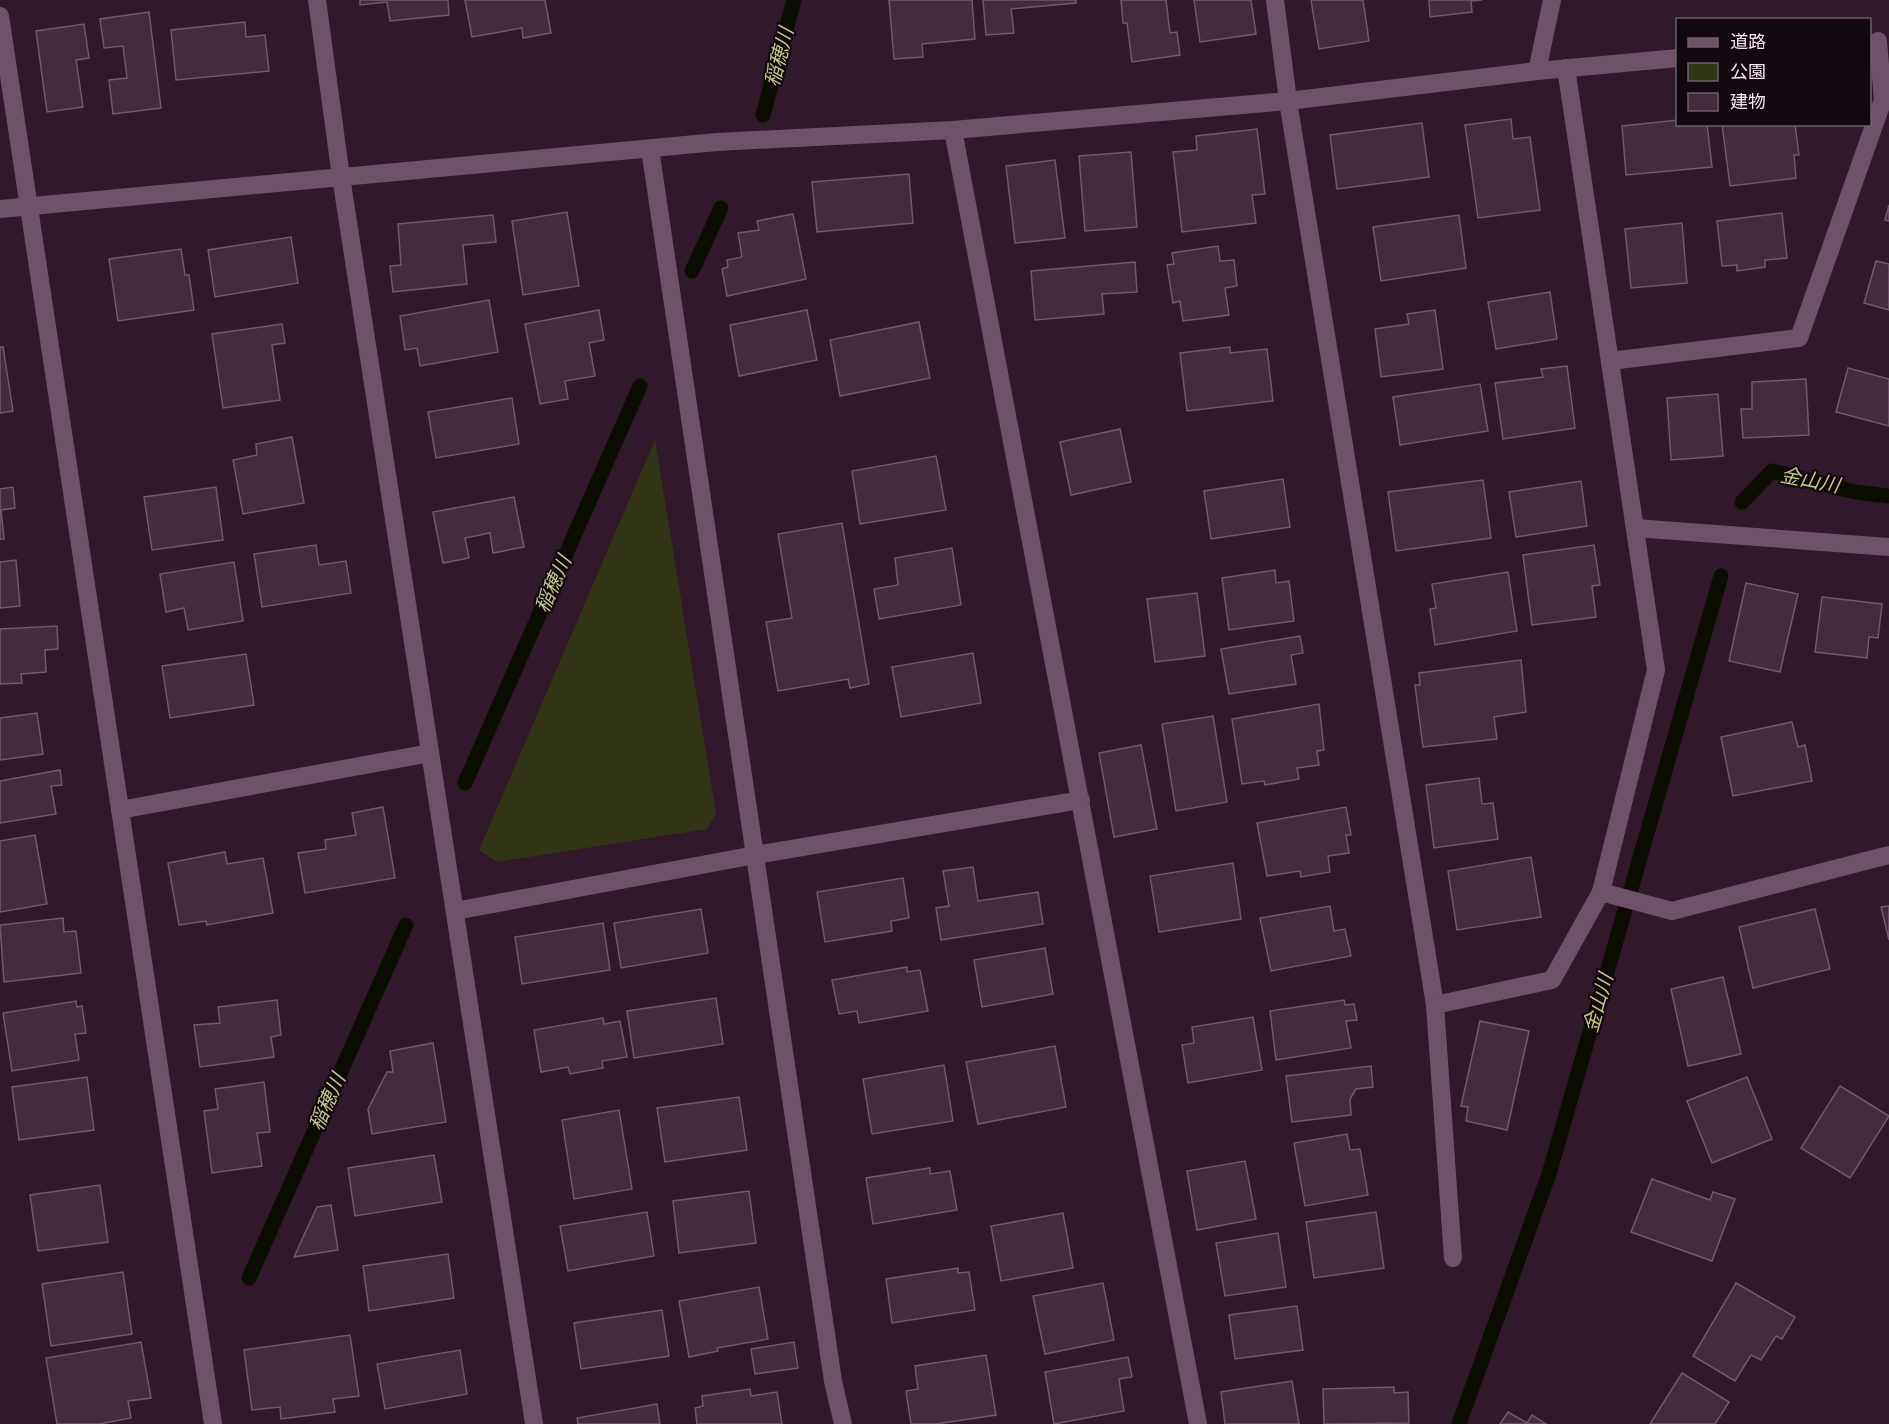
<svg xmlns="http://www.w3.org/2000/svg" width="1889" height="1424" font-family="'DejaVu Sans','Noto Sans JP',sans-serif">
<rect width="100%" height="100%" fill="#31182b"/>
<path fill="#313515" d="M655,440L716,814L707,829L497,862L479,850Z"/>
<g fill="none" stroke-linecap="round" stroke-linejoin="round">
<g stroke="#0b0d00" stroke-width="15">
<path d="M763,115L794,0"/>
<path d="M692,271L721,208"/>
<path d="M1742,502L1772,471L1855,492L1889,496"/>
<path d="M465,783L640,386"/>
<path d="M249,1278L406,925"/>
<path d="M1459,1424L1549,1174L1721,576"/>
</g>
</g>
<g fill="#462b3f" stroke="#75586d" stroke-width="1.5">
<path d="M360,0H448L449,15L390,21L387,2L360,5Z"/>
<path d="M465,0H545L551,33L523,38L522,28L472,37Z"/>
<path d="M889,0H972L975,39L922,44L923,57L894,59Z"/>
<path d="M983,0H1076V3L1011,9L1014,33L986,35Z"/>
<path d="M1121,0H1166L1170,33L1177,32L1180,55L1132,62L1127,23H1123Z"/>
<path d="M1194,0H1251L1256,34L1200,42Z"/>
<path d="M1311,0H1363L1369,41L1319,49Z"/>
<path d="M1429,0H1482L1471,1L1472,12L1430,17Z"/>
<path d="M149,12L161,108L113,114L109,80L127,78L123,46L104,48L100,19Z"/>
<path d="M245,22L246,37L265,35L269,71L176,80L171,30Z"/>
<path d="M84,24L89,58L76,60L83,107L47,112L36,31Z"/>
<path d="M1511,119L1513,139L1530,137L1540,210L1478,218L1465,125Z"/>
<path d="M1678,120V124H1707L1712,167L1626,175L1622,126Z"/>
<path d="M1422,123L1429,177L1337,189L1330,135Z"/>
<path d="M1722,124H1795L1799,155H1794L1796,178L1730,186Z"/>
<path d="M1257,129L1265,194L1252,195L1256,223L1182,232L1173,152L1197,150L1196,136Z"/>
<path d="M1131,152L1137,227L1085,231L1079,156Z"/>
<path d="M1055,160L1065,238L1015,243L1006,166Z"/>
<path d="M909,174L913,223L817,232L812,182Z"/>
<path d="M1889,205V221L1885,220Z"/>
<path d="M567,212L579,286L523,295L512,221Z"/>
<path d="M1782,213L1787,258L1765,260V267L1737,271V265L1722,266L1717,221Z"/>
<path d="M793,214L806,279L727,296L722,269L728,267L727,260L742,257L738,233L759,230L757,221Z"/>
<path d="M493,215L496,242L463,245L467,284L393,292L390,266L401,265L398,224Z"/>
<path d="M1459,215L1466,268L1381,281L1373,227Z"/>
<path d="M1682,223L1687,283L1631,288L1625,229Z"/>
<path d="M291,237L298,283L215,297L208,250Z"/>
<path d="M1218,246L1220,261L1234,260L1237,286L1225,288L1229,315L1183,321L1180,301L1173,303L1167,265L1174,264L1172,253Z"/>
<path d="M181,249L185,275H189L194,310L118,321L109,259Z"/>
<path d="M1876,261L1889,264V310L1864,303Z"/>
<path d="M1135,262L1137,292L1102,294L1104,314L1035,320L1031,271Z"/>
<path d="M1550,292L1557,339L1496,349L1488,302Z"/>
<path d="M489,300L498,352L420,366L417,348L405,350L400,316Z"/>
<path d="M599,310L604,340L589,343L595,376L565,381L568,399L540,404L525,324Z"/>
<path d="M807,310L817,360L739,376L730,325Z"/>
<path d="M1435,310L1443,369L1381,377L1375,329L1409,324L1407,314Z"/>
<path d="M919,322L930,378L840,396L830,340Z"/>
<path d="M282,324L285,343L272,345L280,400L223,408L212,334Z"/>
<path d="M0,347H3L13,411L0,413Z"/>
<path d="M1230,347V353L1267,349L1273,401L1187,411L1180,353Z"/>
<path d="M1567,366L1575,428L1503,439L1495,383L1543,377L1541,369Z"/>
<path d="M1848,368L1889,379V426L1836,412Z"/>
<path d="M1806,379L1809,435L1743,438L1741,409H1752V382Z"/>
<path d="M1480,384L1488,431L1400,445L1393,397Z"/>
<path d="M1718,394L1723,456L1671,460L1667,398Z"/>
<path d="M512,398L519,444L436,458L428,412Z"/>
<path d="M1120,429L1131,482L1071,495L1060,442Z"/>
<path d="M292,437L304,503L243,514L233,460L257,455L256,444Z"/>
<path d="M936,456L946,510L860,524L852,471Z"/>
<path d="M1283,479L1290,527L1211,539L1204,491Z"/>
<path d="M1483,480L1491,538L1396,551L1388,492Z"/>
<path d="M1581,481L1587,526L1516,537L1509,492Z"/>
<path d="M13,487L15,508L1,510L4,539H0V489Z"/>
<path d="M216,487L223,540L152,550L144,497Z"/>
<path d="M514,497L524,547L493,553L490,533L465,538L469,558L443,563L433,512Z"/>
<path d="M842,523L869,684L850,688L848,679L778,691L766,622L792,618L778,534Z"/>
<path d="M316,545L319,565L346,561L351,593L262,607L254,554Z"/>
<path d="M1594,545L1600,585L1592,586L1596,617L1532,625L1523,555Z"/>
<path d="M952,548L961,605L879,619L874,589L898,585L895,558Z"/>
<path d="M16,560L20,606L0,608V562Z"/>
<path d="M234,562L243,621L188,630L184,608L166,612L160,574Z"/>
<path d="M1275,570L1276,583L1289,581L1294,621L1229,630L1222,578Z"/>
<path d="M1508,572L1517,631L1435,645L1430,609L1436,608L1432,584Z"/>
<path d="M1746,583L1798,594L1780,672L1729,661Z"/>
<path d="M1197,593L1205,656L1155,662L1147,599Z"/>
<path d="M1822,597L1882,604L1878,638L1869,637L1867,658L1815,652Z"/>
<path d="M57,626L58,649L45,650L46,672L21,674L22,683L0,684V629Z"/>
<path d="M1300,636L1303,653L1291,655L1296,684L1229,694L1221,649Z"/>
<path d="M973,653L981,703L901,717L892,667Z"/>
<path d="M246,654L254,705L170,718L162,666Z"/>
<path d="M1521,660L1526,712L1494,717L1497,739L1423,747L1415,685H1420L1419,673Z"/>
<path d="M1319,704L1324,750L1317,751L1319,765L1297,768L1299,779L1265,785L1264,781L1242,784L1232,719Z"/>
<path d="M37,713L43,754L0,760V718Z"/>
<path d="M1213,716L1227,802L1176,811L1162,724Z"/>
<path d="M1792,722L1798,747L1805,745L1812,781L1733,796L1721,737Z"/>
<path d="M1141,745L1157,829L1114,837L1099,753Z"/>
<path d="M60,770L62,785L51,786L56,814L0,823V781Z"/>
<path d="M1479,778L1482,804L1493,803L1498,839L1434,848L1426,785Z"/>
<path d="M383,807L395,878L305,893L298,853L326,849L325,840L356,835L352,813Z"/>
<path d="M1346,807L1351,835H1346L1349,853L1328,856L1330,872L1301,877L1300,871L1267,876L1257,823Z"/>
<path d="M35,835L47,904L0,912V841Z"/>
<path d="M225,852L227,864L263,858L273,913L207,925L206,921L179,925L168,863Z"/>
<path d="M1531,857L1541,917L1457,930L1448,871Z"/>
<path d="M1233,863L1241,919L1159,932L1150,876Z"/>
<path d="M973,867L978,901L1038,892L1043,924L941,940L936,908L949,906L943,871Z"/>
<path d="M903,878L909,918L891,921L892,931L825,942L817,892Z"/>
<path d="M1330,906L1334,931L1345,929L1351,956L1271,971L1260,918Z"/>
<path d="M1889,906V940L1881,907Z"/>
<path d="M701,909L708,953L621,968L614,923Z"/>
<path d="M1815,909L1830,969L1753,988L1739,927Z"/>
<path d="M63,918L64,932L76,931L81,973L4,982L0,925Z"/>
<path d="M603,923L610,970L522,984L515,937Z"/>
<path d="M1045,948L1053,994L982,1007L974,960Z"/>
<path d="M907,967V972L920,970L928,1011L859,1023L857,1011L839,1014L832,980Z"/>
<path d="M1723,977L1741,1054L1688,1066L1671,989Z"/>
<path d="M716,998L723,1044L634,1058L627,1011Z"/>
<path d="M277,1000L281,1035L271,1037L274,1057L200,1067L194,1025L220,1023L218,1007Z"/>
<path d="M1344,1000L1345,1005L1354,1004L1357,1020L1346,1021L1351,1048L1276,1060L1270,1011Z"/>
<path d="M76,1001L77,1007L82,1006L86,1033L75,1034L79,1060L12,1071L3,1013Z"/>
<path d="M1253,1017L1262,1070L1188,1083L1182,1045L1194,1043L1192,1027Z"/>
<path d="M603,1018L604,1024L620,1021L627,1057L602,1061L603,1068L570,1074L568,1067L541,1072L534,1030Z"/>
<path d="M1480,1021L1529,1031L1507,1130L1466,1121L1468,1107L1461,1106Z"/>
<path d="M433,1043L446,1122L372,1134L368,1109L387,1072H393L390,1051Z"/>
<path d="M1055,1046L1066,1107L978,1124L966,1062Z"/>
<path d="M944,1065L953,1121L872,1134L863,1079Z"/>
<path d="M1371,1066L1373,1087L1356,1089L1350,1099L1351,1115L1292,1122L1286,1076Z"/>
<path d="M87,1077L94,1130L19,1140L12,1087Z"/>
<path d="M1747,1077L1772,1139L1712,1163L1687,1101Z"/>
<path d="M264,1082L270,1132L257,1133L262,1166L212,1173L204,1111L218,1109L215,1089Z"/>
<path d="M1840,1086L1889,1116L1850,1178L1801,1148Z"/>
<path d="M739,1097L747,1150L665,1162L657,1108Z"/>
<path d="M619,1110L632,1189L574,1199L562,1120Z"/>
<path d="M1347,1134L1350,1150L1360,1149L1368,1195L1305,1206L1294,1143Z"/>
<path d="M434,1155L442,1202L355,1216L348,1168Z"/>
<path d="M1245,1161L1256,1219L1197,1230L1187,1171Z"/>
<path d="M930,1168V1174L950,1171L957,1210L873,1224L866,1178Z"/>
<path d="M1652,1179L1710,1200L1713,1192L1735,1199L1712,1261L1631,1232Z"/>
<path d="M100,1185L108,1242L38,1251L30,1195Z"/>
<path d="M749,1191L756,1243L679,1253L673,1201Z"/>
<path d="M331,1205L338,1250L294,1257L317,1207Z"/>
<path d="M647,1212L654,1256L568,1271L560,1226Z"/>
<path d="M1376,1212L1384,1268L1314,1278L1306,1222Z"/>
<path d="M1063,1213L1073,1268L1001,1281L991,1226Z"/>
<path d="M1278,1233L1286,1287L1225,1296L1216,1243Z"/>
<path d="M448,1254L454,1298L369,1311L363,1266Z"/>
<path d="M958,1268V1273L969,1272L975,1310L892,1323L886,1279Z"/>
<path d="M123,1272L132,1334L51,1346L42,1284Z"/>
<path d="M1103,1283L1114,1340L1045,1354L1033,1296Z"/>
<path d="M1736,1283L1795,1317L1782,1339L1776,1336L1761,1360L1751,1355L1735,1381L1693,1356Z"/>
<path d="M759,1287L768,1339L717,1348L718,1351L689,1357L679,1301Z"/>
<path d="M1297,1306L1303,1350L1235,1359L1229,1315Z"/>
<path d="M662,1310L669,1356L581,1369L574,1323Z"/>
<path d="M350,1335L359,1396L333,1399L335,1412L281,1419L280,1407L252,1410L244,1350Z"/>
<path d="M141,1342L151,1398L128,1401L131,1418L99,1424H57L46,1358Z"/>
<path d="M794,1342L798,1368L755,1374L751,1349Z"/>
<path d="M460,1350L467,1394L385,1409L377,1364Z"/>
<path d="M986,1355L996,1415L936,1424H911L906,1391L918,1389L915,1366Z"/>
<path d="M1128,1357L1132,1377L1119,1379L1124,1411L1054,1424L1045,1372Z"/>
<path d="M1682,1373L1729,1402L1715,1424H1650Z"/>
<path d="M1292,1381L1299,1424H1225L1221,1392Z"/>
<path d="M1394,1387V1393L1408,1392L1409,1423L1324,1424L1323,1389Z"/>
<path d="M750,1389L751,1396L777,1392L782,1424H697L695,1408L703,1406L702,1396Z"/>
<path d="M657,1404L660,1424H578L577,1418Z"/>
<path d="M1508,1412L1527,1423L1532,1415L1546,1424H1500Z"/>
</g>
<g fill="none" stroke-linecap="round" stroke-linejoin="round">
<g stroke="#705268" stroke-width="18">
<path d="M317,0L341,177L534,1424"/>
<path d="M1275,0L1288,101L1435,1005L1453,1258"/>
<path d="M0,16L213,1424"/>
<path d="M1537,71L1552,0"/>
<path d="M953,130L1198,1424"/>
<path d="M650,149L833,1381L843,1424"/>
<path d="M0,209L717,142L953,130L1288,101L1537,71L1678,58"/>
<path d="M1610,361L1799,338L1883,100L1878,41"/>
<path d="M1635,528L1889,547"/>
<path d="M120,810L430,753"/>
<path d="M1601,892L1672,911L1889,855"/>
<path d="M455,911L755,855L1081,800"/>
<path d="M1435,1005L1552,980L1601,892L1656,670L1566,68"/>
</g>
</g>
<g text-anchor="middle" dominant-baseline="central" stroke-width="4.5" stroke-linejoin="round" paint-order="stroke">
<g font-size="20" font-style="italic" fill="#c1cb8c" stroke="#12080f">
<text transform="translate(779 57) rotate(-75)">稲穂川</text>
<text transform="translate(1810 480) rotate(11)">金山川</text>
<text transform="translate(553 584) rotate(-66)">稲穂川</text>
<text transform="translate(1598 1003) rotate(-74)">金山川</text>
<text transform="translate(327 1102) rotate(-66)">稲穂川</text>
</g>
</g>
<rect x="1676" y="18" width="195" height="108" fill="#12080f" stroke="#6e6069" stroke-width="1.5"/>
<rect x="1688" y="38" width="30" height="9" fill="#705268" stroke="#6e6069" stroke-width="1.5"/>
<text x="1730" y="48" font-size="18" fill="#f7e5f1">道路</text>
<rect x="1688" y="63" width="30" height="18" fill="#313515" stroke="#6e6069" stroke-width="1.5"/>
<text x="1730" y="78" font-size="18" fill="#f7e5f1">公園</text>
<rect x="1688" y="93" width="30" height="18" fill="#462b3f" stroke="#6e6069" stroke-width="1.5"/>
<text x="1730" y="108" font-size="18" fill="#f7e5f1">建物</text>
</svg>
